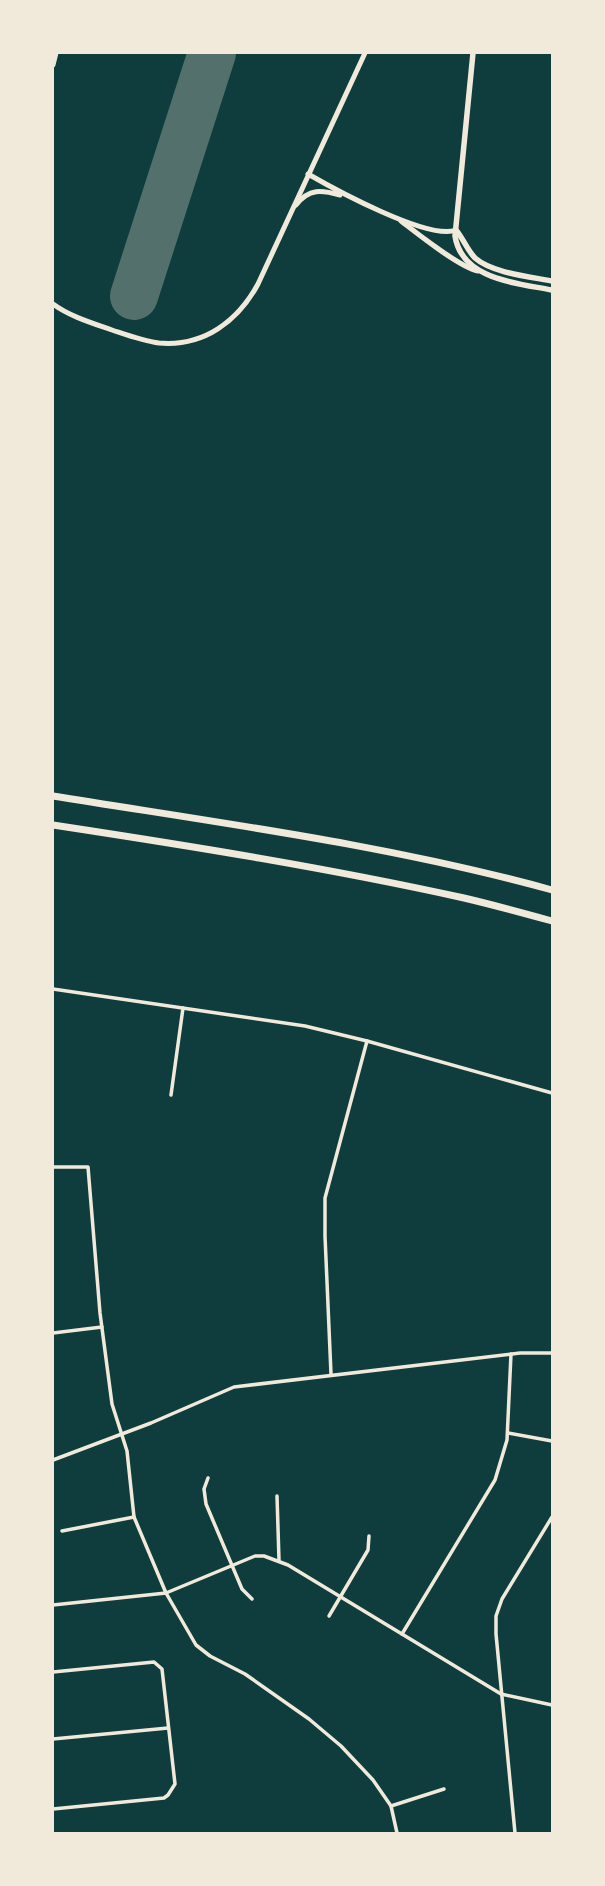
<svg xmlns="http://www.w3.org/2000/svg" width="605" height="1886" font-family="'PT Serif',serif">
<rect width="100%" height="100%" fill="#0f3d3e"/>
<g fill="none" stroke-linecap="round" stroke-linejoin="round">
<path stroke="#53706d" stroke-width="48" d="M134,296L212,53"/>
<g stroke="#f1e9da" stroke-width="3.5">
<path d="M53,989L305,1026L367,1041L552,1093"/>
<path d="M171,1095L183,1008"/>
<path d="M53,1167H88L100,1313L112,1404L127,1451L134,1517L166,1593L196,1645L210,1656L245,1674L309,1719L341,1746L373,1780L391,1806L397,1833"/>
<path d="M53,1333L102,1327"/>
<path d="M331,1374L325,1236V1198L367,1041"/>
<path d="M508,1433L552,1441"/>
<path d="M53,1460L151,1423L234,1387L520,1353H552"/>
<path d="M208,1478L204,1489L206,1504L242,1589L252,1599"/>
<path d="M277,1496L279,1560"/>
<path d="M62,1531L134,1517"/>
<path d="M53,1605L166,1593L255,1556H264L288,1565L501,1694L552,1705"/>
<path d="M329,1616L368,1550L369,1536"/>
<path d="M402,1634L495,1480L507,1440L511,1354"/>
<path d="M53,1672L154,1662L162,1669L175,1784L168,1795L164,1798L53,1809"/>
<path d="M53,1739L168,1728"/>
<path d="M391,1806L444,1789"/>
<path d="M515,1833L496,1634V1616L502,1599L552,1517"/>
</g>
<g stroke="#f1e9da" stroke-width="5">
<path d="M53,65L56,53"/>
<path d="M308,174C334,189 429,241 456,230"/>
<path d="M296,205C309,188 322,190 340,195"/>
<path d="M401,221C418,234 459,267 478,271"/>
<path d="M53,304C69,316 92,323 112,330C127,335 143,341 159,343C204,347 238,321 258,284L365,53"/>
</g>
<g stroke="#f1e9da" stroke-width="5.5">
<path d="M473,53L455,236C462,280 517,283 552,290"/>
<path d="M456,230C463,238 467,250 475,258C492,273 531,277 552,281"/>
</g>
<g stroke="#f1e9da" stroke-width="7">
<path d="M53,796C220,823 389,845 552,890"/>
<path d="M53,825C191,846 328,868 464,898C494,905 523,913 552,921"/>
</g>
</g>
<rect width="605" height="1886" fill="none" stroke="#f1e9da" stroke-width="108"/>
</svg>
